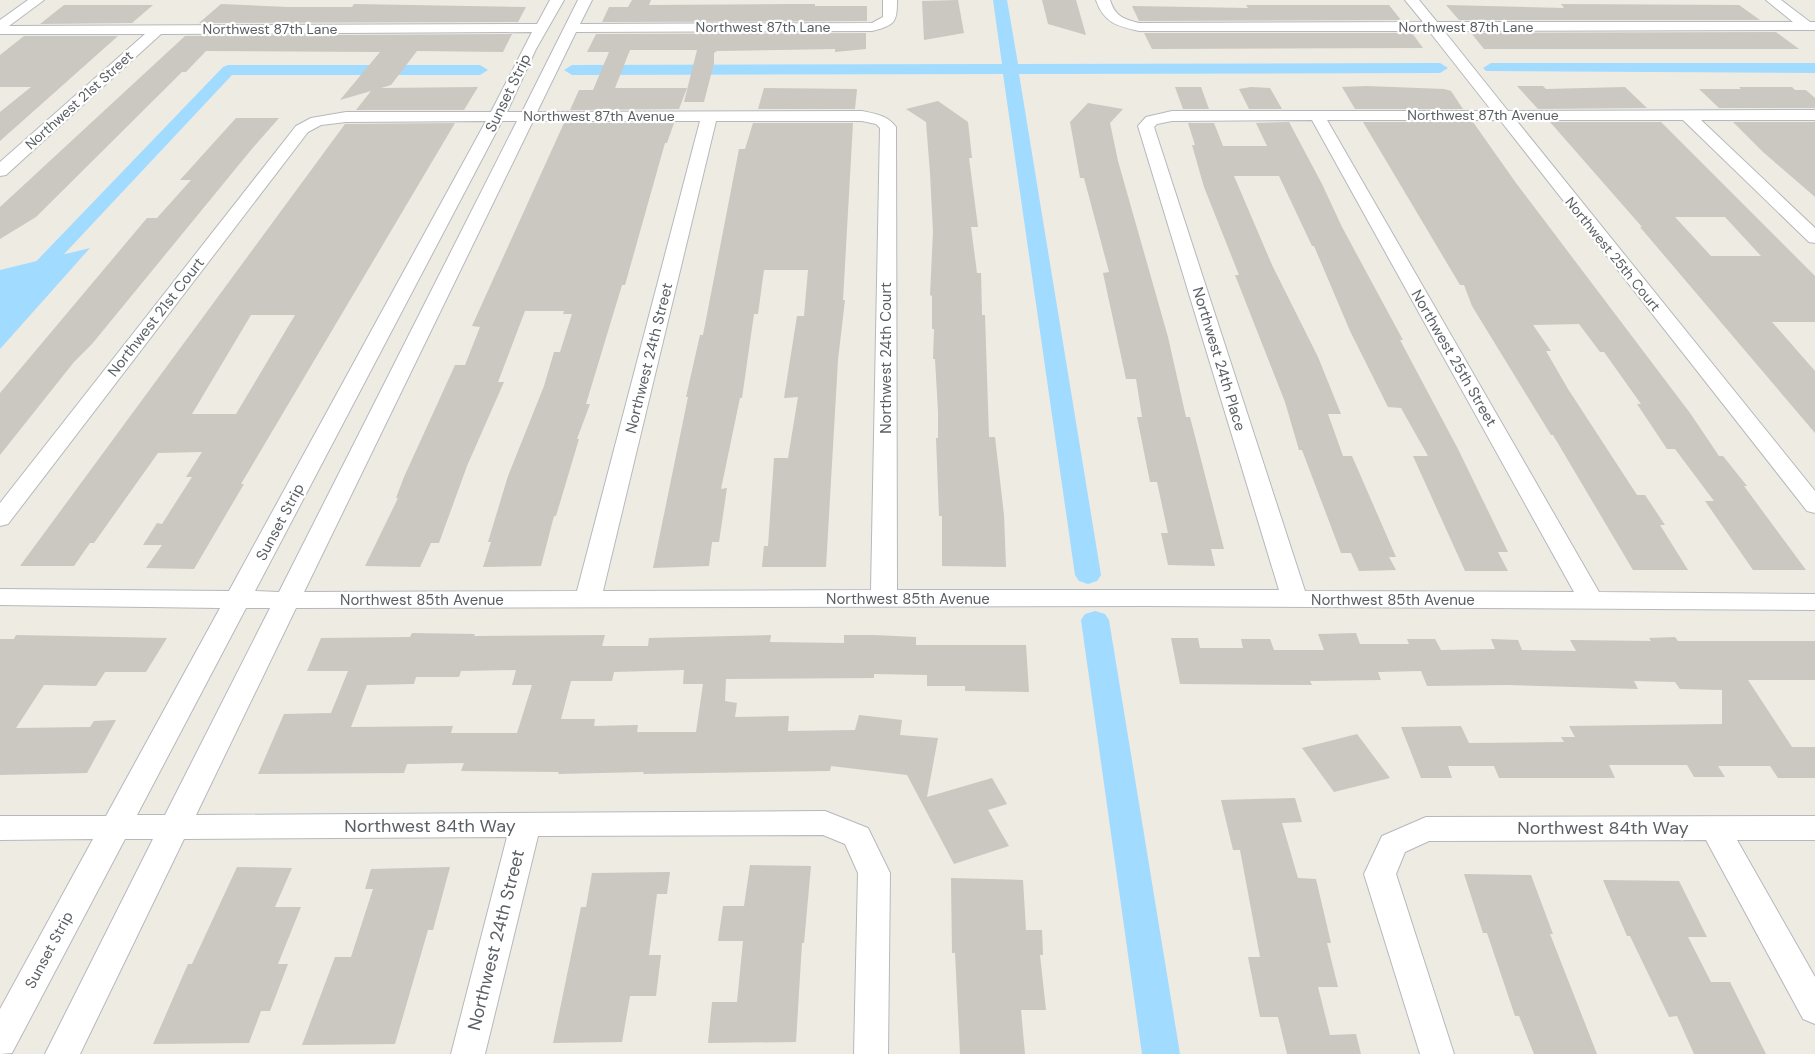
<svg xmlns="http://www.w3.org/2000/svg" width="1815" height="1054" font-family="'DM Sans',sans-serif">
<rect width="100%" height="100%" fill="#eeebe2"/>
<path fill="#a1dbff" d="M90,248L0,349V270Z"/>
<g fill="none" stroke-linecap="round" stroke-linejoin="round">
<g fill="#a1dbff" fill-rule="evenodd">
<path d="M993,0H1007L1018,64L1440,63L1448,68L1440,73L1019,74L1101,575L1097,581L1088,584L1079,581L1075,575L1003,74L572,75L564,70L572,65L1002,64Z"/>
<path d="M1491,63H1815V73L1486,71L1483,68Z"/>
<path d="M228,65H480L488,70L480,75H232L7,315L0,317V299L223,67Z"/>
<path d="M1095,611L1105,614L1109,620L1180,1054H1142L1081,620L1085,614Z"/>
</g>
</g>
<g fill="#cbc7c1" fill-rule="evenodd">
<path d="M632,0H651L649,5L787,4H815V6H867V21L602,22L609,7H628Z"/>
<path d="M958,0L964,33L924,40L922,1Z"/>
<path d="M1042,0H1076L1086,35L1048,24Z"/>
<path d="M221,4L288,7H352L354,4L526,7L518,22L199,23Z"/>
<path d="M1561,4L1739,5L1760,20H1459L1446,5L1564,8Z"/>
<path d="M64,5H153L132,23L40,24Z"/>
<path d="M1246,5H1389L1401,20L1139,21L1132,6L1248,8Z"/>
<path d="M1776,32L1799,49H1484L1471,33Z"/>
<path d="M866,33V49L835,52V49L717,51L714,53V63L704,102H684L697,50H630L615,88H687L679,109L570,110L579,90H593L609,52H587L596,34Z"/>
<path d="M1144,33H1412L1423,48L1152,49Z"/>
<path d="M512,34L503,52L417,51L391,85L381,88L478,87L464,110H356L371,91L340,100L380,52L206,51L186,72H182L36,217L0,239V207L185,36Z"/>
<path d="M24,36H118L0,141V112L31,87H0V55Z"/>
<path d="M1366,86L1444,89L1451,91L1463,109H1355L1342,87Z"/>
<path d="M1517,86H1543L1546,89L1625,87L1647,108L1538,109Z"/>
<path d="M1175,87H1201L1209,109H1183Z"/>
<path d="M1251,87L1270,88L1282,109H1249L1239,89Z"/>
<path d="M1739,87H1792L1795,90H1806L1815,98V108H1719L1699,89H1741Z"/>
<path d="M764,88L857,89L855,109H758Z"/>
<path d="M938,101L968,122L972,158H969L978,227H971L977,273H981L982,315H985L989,437H995L1004,515L1006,567L942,566V516H939L936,438H938V412L935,359H933L934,329H932V296L930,295L933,232L930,173L926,122L906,109Z"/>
<path d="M1088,103L1123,109L1110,123L1118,161L1168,337L1186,417H1190L1224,549H1211L1215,566L1168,565L1161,533H1168L1157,482H1150L1137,417H1142L1136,379H1126L1103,273L1109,272L1084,178H1080L1070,122Z"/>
<path d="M236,118H279L251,150L92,344L74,362L0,455V393L147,218H157L191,180H180Z"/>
<path d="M1289,122L1322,184L1342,227L1403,340H1400L1458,449L1508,552H1498L1508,571H1465L1413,456H1428L1401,408L1388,407L1350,331L1314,246H1312L1279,176H1234L1272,265L1318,357L1341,414H1328L1343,456H1352L1396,557H1389L1396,570L1359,571L1351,553H1341L1302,450H1299L1285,402L1235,275H1239L1204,187L1192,145H1195L1188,123H1214L1223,146H1267L1256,123Z"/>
<path d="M1363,122H1473L1516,183L1690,413L1719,456H1723L1747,486H1744L1806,570H1753L1705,501H1714L1675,449H1667L1637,404H1641L1604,352H1600L1579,324L1533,325L1551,351H1546L1568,389L1637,495H1645L1665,525H1660L1688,570H1633L1553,435H1551L1472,306L1464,285H1460Z"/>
<path d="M1550,122H1661L1815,276V322H1772L1815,371V433L1640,227H1642ZM1675,217H1725L1761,256H1711Z"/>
<path d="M1733,122H1815V197L1763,152Z"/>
<path d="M455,123L241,484H244L194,569L146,568L162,545H143L157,523L162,524L192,477H186L202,452L158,453L94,543H90L74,566H20L345,124ZM251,315H295L236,414H192Z"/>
<path d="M564,123H674L667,143H665L625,285H622L586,404H590L577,439H579L556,516H554L541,566L483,567L491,542H488L508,476L544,386L554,352H560L572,314H563L564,311H525L498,382H504L467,466L439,543H431L420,567L365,566L398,498H396L404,477L455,365H465L480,327L472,326Z"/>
<path d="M753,123H853L843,300H845L838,360L826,567H762L764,546H768L774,458H788L798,397L784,398L797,316H804L808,270H764L758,314H754L742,398H740L721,489L727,488L719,542H712L709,566L653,568L688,397H686L700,335H703L739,149H745Z"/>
<path d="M412,633L475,634L474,636L605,635L602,646H648L649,638L771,635L770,642L844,643V635H874L916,637V645H1026L1029,692L965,691V686H927V675L874,674V678L726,679L725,701L737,703L735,717L789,716L788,731L855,730L859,715L902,720L900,735L938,738L927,797L992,778L1007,804L988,810L1009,846L954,864L907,775L831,766L830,771L643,774L644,772L558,774L559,772L461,771L464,763L407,764L404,773L258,774L284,714L331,713L348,671H307L321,638L410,637ZM516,670L512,685H532L517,733H451L453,726L351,727L367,685L414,684L416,677H459L461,671ZM684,670L683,684H703L696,732H637L638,725L594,726L595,719H561L571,681H612L614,672Z"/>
<path d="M1356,633L1360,644H1409L1407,639H1435L1441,650L1495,649L1491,639L1518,640L1522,650L1576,651L1570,640L1651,641L1649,638L1675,637L1678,641H1815V680H1748L1792,747H1815V778H1778L1770,766H1718L1725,777H1694L1687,765H1609L1615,778H1499L1494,766H1448L1452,778H1421L1401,727L1461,726L1469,743L1564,742L1561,737H1575L1569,726L1722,724V690L1680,689L1675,682L1634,681L1638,689L1507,685L1427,686L1421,671L1378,672L1381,680L1310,681L1312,685L1180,684L1171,638H1198L1200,648H1243L1241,639H1270L1274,650H1324L1318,634Z"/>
<path d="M16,635L167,638L146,672H105L96,686L44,685L16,728L90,727L94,721L116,720L87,773L0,775V639H14Z"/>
<path d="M1357,734L1390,778L1334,792L1302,748Z"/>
<path d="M1295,798L1302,822L1282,823L1298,878L1316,879L1331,943H1327L1338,987H1318L1330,1035L1356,1034L1361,1054H1287L1278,1017H1260L1248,957H1260L1240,850H1233L1221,800Z"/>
<path d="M750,865L811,866L804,943H802L796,1042L708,1043L712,1002H737L743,941H718L723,906H744Z"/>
<path d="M237,867L292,868L275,907H301L278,964H288L270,1011H261L249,1043L153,1044L188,964H192Z"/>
<path d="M450,867L433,930H428L395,1044L302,1045L335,957H351L373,889H365L371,869Z"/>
<path d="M670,872L667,894H657L649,955H661L656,996H630L622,1042L553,1043L581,907H586L592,873Z"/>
<path d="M1464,874L1531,875L1553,934H1550L1597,1054H1534L1519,1016H1515L1487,933H1483Z"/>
<path d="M951,878L1023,880L1026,930H1042L1043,955H1040L1046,1010H1021L1025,1054H960L955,953H952Z"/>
<path d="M1603,880L1679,881L1707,937H1688L1711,982H1730L1766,1054H1694L1677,1016L1669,1017L1630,936H1627Z"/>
</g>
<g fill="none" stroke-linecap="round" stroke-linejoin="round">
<defs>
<g id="minor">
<path d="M28,0H44L9,26L537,24L550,0H564L536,49L507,112H522L578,0H592L580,24L872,23L883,17V0H897C897,23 895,25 872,31L576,32L537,112L862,111C876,114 887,115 896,127L897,590H1279L1138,126L1146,117L1172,111H1492L1429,31H1139C1117,26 1104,23 1096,0H1110C1115,16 1123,19 1139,23L1423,22L1405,0H1419L1437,22H1793L1766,0H1781L1810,22H1815V30L1444,31L1508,111L1815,110V120H1701L1815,228V243L1809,242L1683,120H1516L1815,491V513L1807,511L1500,120H1327L1599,592L1815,594V610L1148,606L296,608L196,815L825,811L868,828L890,873L888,1054H854L858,873L845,844L823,835L538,836L485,1054H451L507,837L184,839L80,1054H45L153,839H125L12,1053L0,1054V1009L93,839L0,840V816H106L220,608L0,605V589L229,591L486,121L346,122L321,125L308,132L8,524L0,526V503L296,126L311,118L346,112H491L532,32L161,34L6,175L0,176V162L145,34H0V20ZM1312,120L1574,592L1305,591L1154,127L1157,124L1172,121ZM502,121H517L279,592L255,591ZM533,121H700L577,591L304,592ZM716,121H862L876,124L880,128L871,590L603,591ZM246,608H270L165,815H137Z"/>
<path d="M1815,816V840H1737L1815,977V1024L1803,1019L1706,840L1429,841L1405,852L1396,874L1454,1054H1420L1364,874L1382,836L1426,817Z"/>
</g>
</defs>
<use href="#minor" stroke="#b5b9bd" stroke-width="2"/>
<use href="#minor" fill="#fff" fill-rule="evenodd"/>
</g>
<g text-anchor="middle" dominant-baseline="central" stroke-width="4.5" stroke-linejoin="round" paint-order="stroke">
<g font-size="14" fill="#5a5f63" stroke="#fff">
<text x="763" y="27">Northwest 87th Lane</text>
<text x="1466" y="27">Northwest 87th Lane</text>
<text x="270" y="29">Northwest 87th Lane</text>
<text transform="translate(79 100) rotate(-42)">Northwest 21st Street</text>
<text x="1483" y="115">Northwest 87th Avenue</text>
<text x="599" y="116">Northwest 87th Avenue</text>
<text transform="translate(1613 254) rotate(51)">Northwest 25th Court</text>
</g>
<g font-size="15" fill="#5a5f63" stroke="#fff">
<text transform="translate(508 93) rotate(-64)">Sunset Strip</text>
<text transform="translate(156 317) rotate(-52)">Northwest 21st Court</text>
<text transform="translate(649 358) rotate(-76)">Northwest 24th Street</text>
<text transform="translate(886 358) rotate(-90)">Northwest 24th Court</text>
<text transform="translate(1454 358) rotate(60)">Northwest 25th Street</text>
<text transform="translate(1219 359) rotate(73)">Northwest 24th Place</text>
<text transform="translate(280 522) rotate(-62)">Sunset Strip</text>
<text x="908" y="599">Northwest 85th Avenue</text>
<text x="422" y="600">Northwest 85th Avenue</text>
<text x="1393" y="600">Northwest 85th Avenue</text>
<text transform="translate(49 950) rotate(-62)">Sunset Strip</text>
</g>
<g font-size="18" fill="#5a5f63" stroke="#fff">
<text x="430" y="826">Northwest 84th Way</text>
<text x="1603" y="828">Northwest 84th Way</text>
<text transform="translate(496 940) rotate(-76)">Northwest 24th Street</text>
</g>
</g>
</svg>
